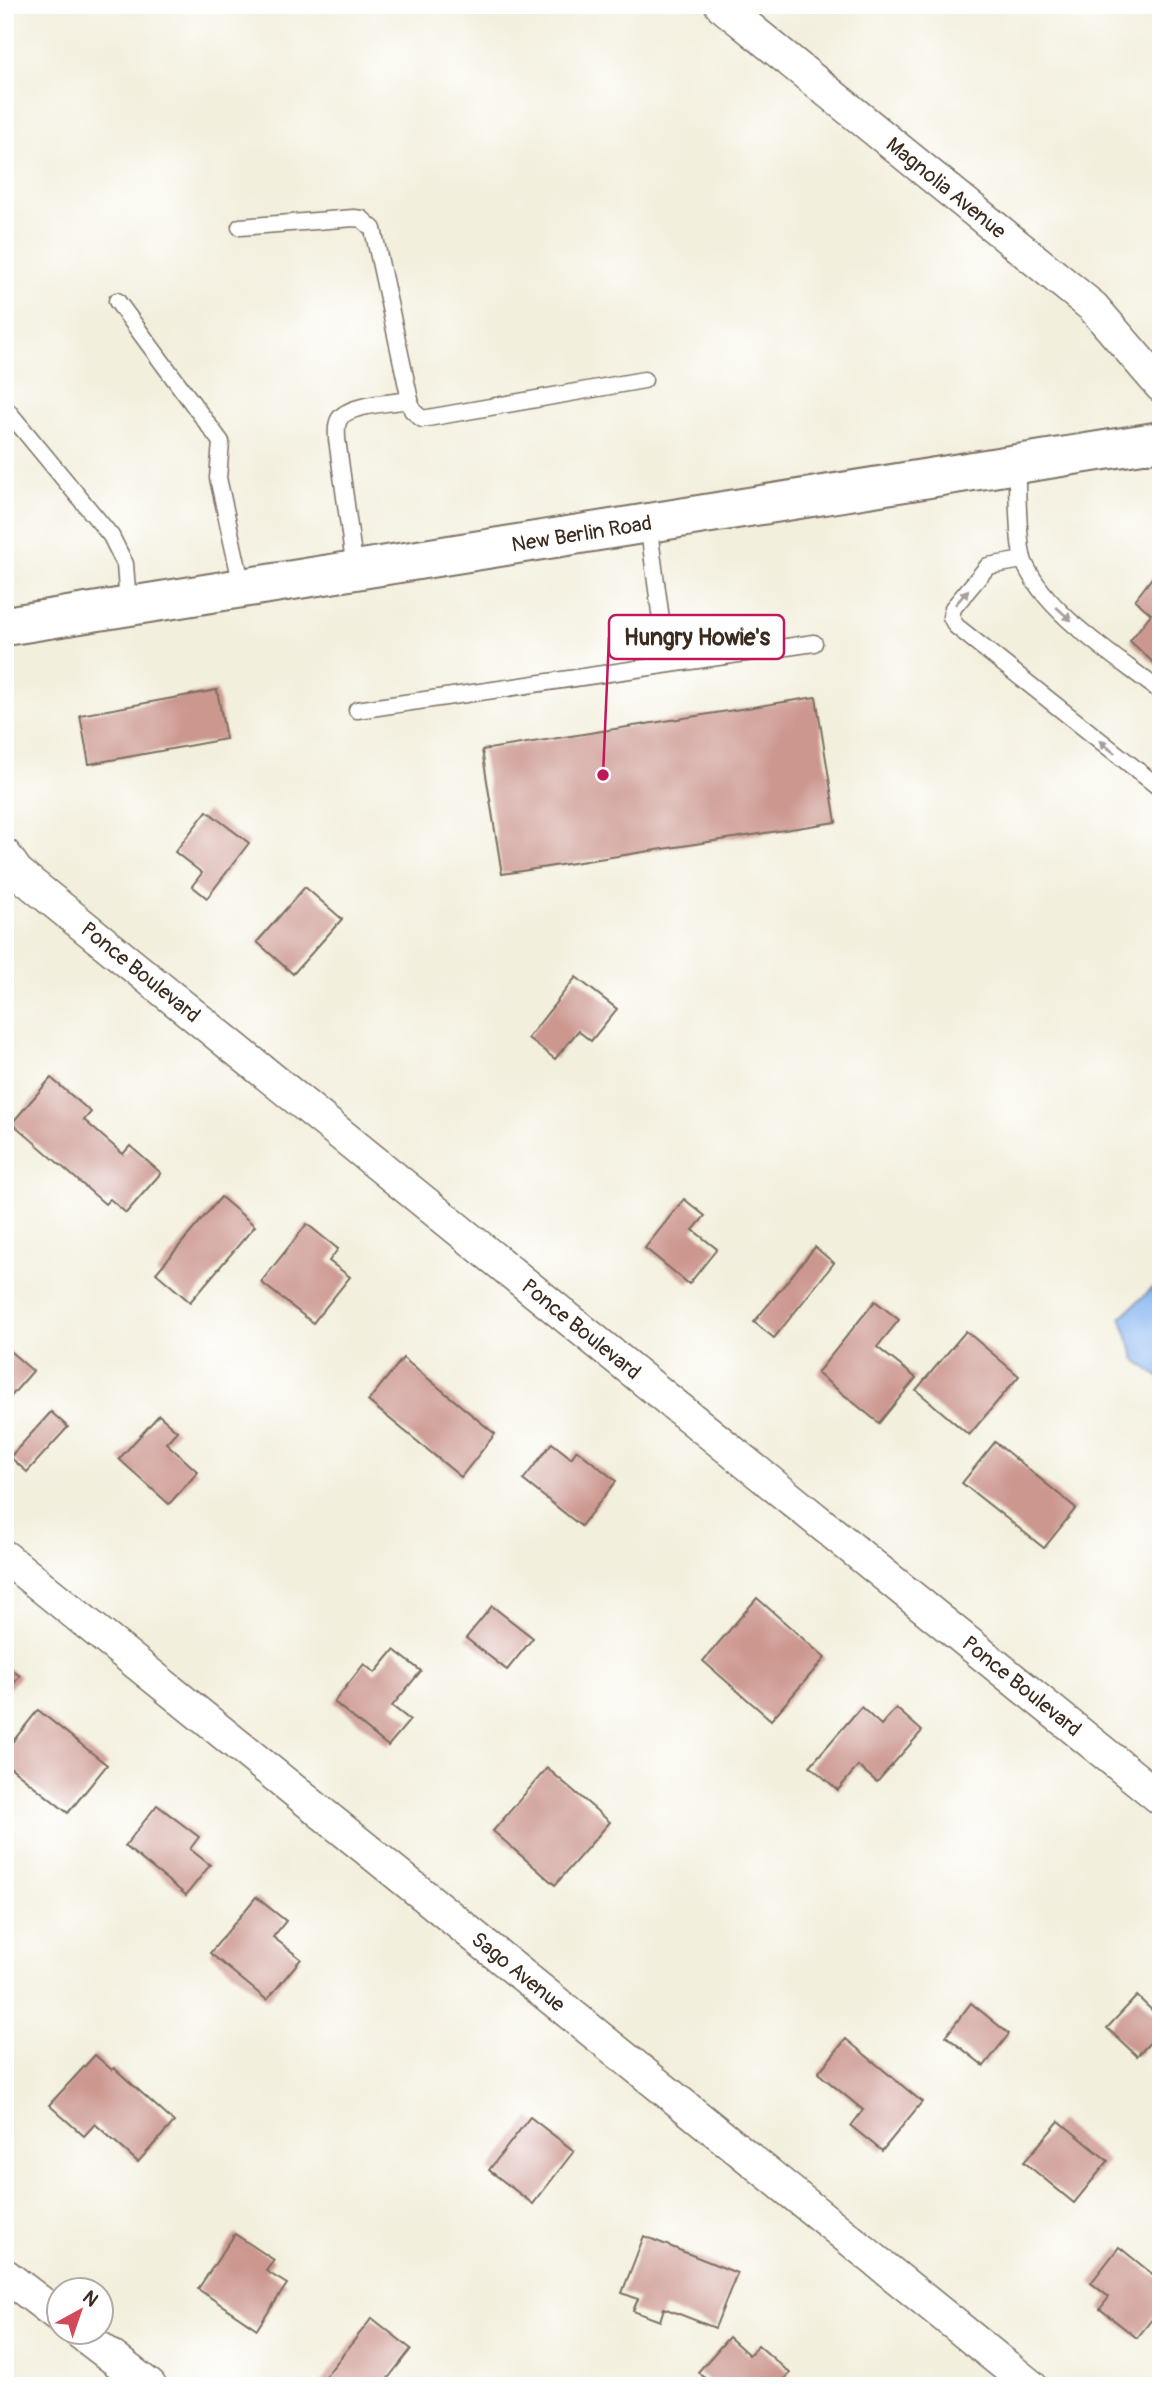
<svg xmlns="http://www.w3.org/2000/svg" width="1166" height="2391" font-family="Pangolin,sans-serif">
<rect width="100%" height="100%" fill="#fff"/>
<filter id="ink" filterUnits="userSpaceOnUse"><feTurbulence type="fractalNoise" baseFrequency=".0143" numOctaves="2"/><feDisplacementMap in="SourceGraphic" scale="14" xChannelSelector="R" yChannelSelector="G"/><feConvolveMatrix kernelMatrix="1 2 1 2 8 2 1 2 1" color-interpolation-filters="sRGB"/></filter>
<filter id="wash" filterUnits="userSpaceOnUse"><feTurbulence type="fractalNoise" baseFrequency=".00686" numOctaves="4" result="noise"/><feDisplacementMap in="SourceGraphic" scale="28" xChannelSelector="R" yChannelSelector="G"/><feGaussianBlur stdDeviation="1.57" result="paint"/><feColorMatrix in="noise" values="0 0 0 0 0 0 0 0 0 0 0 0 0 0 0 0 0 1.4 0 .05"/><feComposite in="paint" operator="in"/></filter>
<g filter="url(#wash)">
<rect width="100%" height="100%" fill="#f3efdd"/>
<path fill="#87b6f2" stroke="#617088" stroke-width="2" d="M1161,1280V1379L1136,1360L1121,1317Z"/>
<g id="blocks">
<g fill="#cc978f">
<path d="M1161,566V665L1159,668L1130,641L1151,614L1135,600Z"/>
<path d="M217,690L226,739L89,764L80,715Z"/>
<path d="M816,697L836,822L502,874L482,750Z"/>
<path d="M207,811L249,843L207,898L192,886L202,873L175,852Z"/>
<path d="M305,887L342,919L293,974L257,942Z"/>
<path d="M576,977L617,1009L591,1041L578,1031L555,1059L528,1038Z"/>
<path d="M51,1078L91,1112L84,1120L123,1154L130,1146L161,1173L126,1213L110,1199L105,1204L12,1123Z"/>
<path d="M221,1197L255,1226L190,1302L156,1273Z"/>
<path d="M684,1199L705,1216L693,1230L717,1249L689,1284L645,1248Z"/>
<path d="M307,1224L338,1249L329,1261L350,1277L313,1323L261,1282Z"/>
<path d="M815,1247L834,1263L774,1338L754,1322Z"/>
<path d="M875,1301L899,1320L877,1347L916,1378L879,1423L817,1373Z"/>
<path d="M966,1331L1019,1376L969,1435L916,1390Z"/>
<path d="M5,1347L33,1371L5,1403Z"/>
<path d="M403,1358L495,1434L461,1477L368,1401Z"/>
<path d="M51,1412L68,1427L27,1472L10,1457Z"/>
<path d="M159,1415L177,1431L166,1443L198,1472L169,1504L119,1459Z"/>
<path d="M995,1442L1076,1508L1044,1548L962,1483Z"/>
<path d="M552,1443L571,1458L577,1450L616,1481L581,1526L523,1480Z"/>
<path d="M757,1598L825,1658L771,1720L703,1661Z"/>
<path d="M492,1606L533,1638L507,1670L466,1638Z"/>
<path d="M394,1650L421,1671L392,1706L410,1720L388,1746L334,1702L364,1664L375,1673Z"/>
<path d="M5,1665L20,1676L5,1694Z"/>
<path d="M861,1707L881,1725L896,1708L922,1731L877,1782L858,1766L838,1790L810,1766Z"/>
<path d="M38,1710L107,1765L68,1813L5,1763V1751Z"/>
<path d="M547,1768L610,1822L555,1885L493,1831Z"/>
<path d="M157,1805L199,1837L190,1849L210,1865L186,1895L125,1846Z"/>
<path d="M256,1897L286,1921L273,1937L301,1959L267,2000L210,1953Z"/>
<path d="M1137,1996L1161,2019V2031L1137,2056L1107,2028Z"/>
<path d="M971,2003L1009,2034L984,2066L946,2036Z"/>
<path d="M846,2039L922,2102L882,2151L851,2126L863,2110L818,2073Z"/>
<path d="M95,2055L112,2070L114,2068L174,2122L138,2162L95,2124L84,2136L49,2105Z"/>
<path d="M530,2117L574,2151L533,2204L489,2170Z"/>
<path d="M1059,2121L1108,2161L1074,2203L1024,2162Z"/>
<path d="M235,2234L274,2260L266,2271L287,2284L257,2329L198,2289Z"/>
<path d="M644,2236L737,2273L715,2328L664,2308L660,2321L633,2311L638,2299L622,2293Z"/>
<path d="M1119,2247L1161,2281V2308L1137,2338L1100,2309L1109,2297L1091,2283Z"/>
<path d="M372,2318L411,2349L382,2386H318Z"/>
<path d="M729,2337L749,2355L758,2345L790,2373L781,2384L783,2386H714L698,2372Z"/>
</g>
</g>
</g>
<g filter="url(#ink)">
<use href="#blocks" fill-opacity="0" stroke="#7b6f61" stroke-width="2"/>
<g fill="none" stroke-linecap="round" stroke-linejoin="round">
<defs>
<g id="lane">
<path d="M240,227L354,218L362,219L373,229L410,400C393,403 343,404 338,422C336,427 337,434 337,439L355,570"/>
<path d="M117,301L221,442L218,478L242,586"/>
<path d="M410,400L412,410L422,419L644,380"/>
<path d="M7,410L111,536L125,564L128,605"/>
<path d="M1016,465C1018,488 1017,544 1024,562C1047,615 1117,657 1161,692"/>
<path d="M648,523L667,664"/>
<path d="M1023,560L988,566L953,608L951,617L956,626L1161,789"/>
<path d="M357,710L814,643"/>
</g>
<g id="street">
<path id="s1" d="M721,5L1093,307L1161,386"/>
<path id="s2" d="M5,855L17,872L1161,1799"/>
<path id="s3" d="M5,1557L1031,2386"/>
<path d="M5,2275L60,2317"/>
<path d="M79,2332L150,2386"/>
</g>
<g id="secondary">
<path id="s4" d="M5,626L1161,441"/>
</g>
</defs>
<use href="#lane" stroke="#7b6f61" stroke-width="19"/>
<use href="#street" stroke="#7b6f61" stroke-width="35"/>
<use href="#secondary" stroke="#7b6f61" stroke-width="42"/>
<use href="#lane" stroke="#fff" stroke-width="16"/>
<use href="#street" stroke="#fff" stroke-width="32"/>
<use href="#secondary" stroke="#fff" stroke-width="38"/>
</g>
<defs><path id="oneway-solid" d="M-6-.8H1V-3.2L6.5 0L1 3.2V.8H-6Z" transform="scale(1.75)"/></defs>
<g fill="#a79f9a">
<use href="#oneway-solid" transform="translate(962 597) rotate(-49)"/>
<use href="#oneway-solid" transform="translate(1064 614) rotate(42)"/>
<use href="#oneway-solid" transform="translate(1107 747) rotate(-141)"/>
</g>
</g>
<g text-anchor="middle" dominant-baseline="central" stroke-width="5" stroke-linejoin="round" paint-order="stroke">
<g font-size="21" fill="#3b2a1e" stroke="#fff">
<text stroke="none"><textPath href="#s1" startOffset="290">Magnolia Avenue</textPath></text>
<text stroke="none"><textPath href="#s4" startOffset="584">New Berlin Road</textPath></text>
<text stroke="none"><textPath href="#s2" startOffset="180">Ponce Boulevard</textPath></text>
<text stroke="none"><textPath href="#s2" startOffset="747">Ponce Boulevard</textPath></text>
<text stroke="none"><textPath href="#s2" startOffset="1314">Ponce Boulevard</textPath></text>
<text stroke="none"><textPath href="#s3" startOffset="660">Sago Avenue</textPath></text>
</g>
</g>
<path fill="none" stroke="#c2185b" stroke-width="2.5" d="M603 775L609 637"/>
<circle fill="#c2185b" stroke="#fff" stroke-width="2.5" cx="603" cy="775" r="7"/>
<rect fill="#fff" stroke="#c2185b" stroke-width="2.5" x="609" y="615" width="175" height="44" rx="7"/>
<g font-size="23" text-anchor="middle" font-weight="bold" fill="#3b2a1e">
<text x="697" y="645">Hungry Howie's</text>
</g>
<rect width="1166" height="2391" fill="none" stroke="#fff" stroke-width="28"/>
<g transform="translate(80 2311) rotate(40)"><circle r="33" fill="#ffffff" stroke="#b1aaa5" stroke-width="2"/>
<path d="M0-5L12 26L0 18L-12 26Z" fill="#d1495b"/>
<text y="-10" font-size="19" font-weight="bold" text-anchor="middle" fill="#3b2a1e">N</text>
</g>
</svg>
